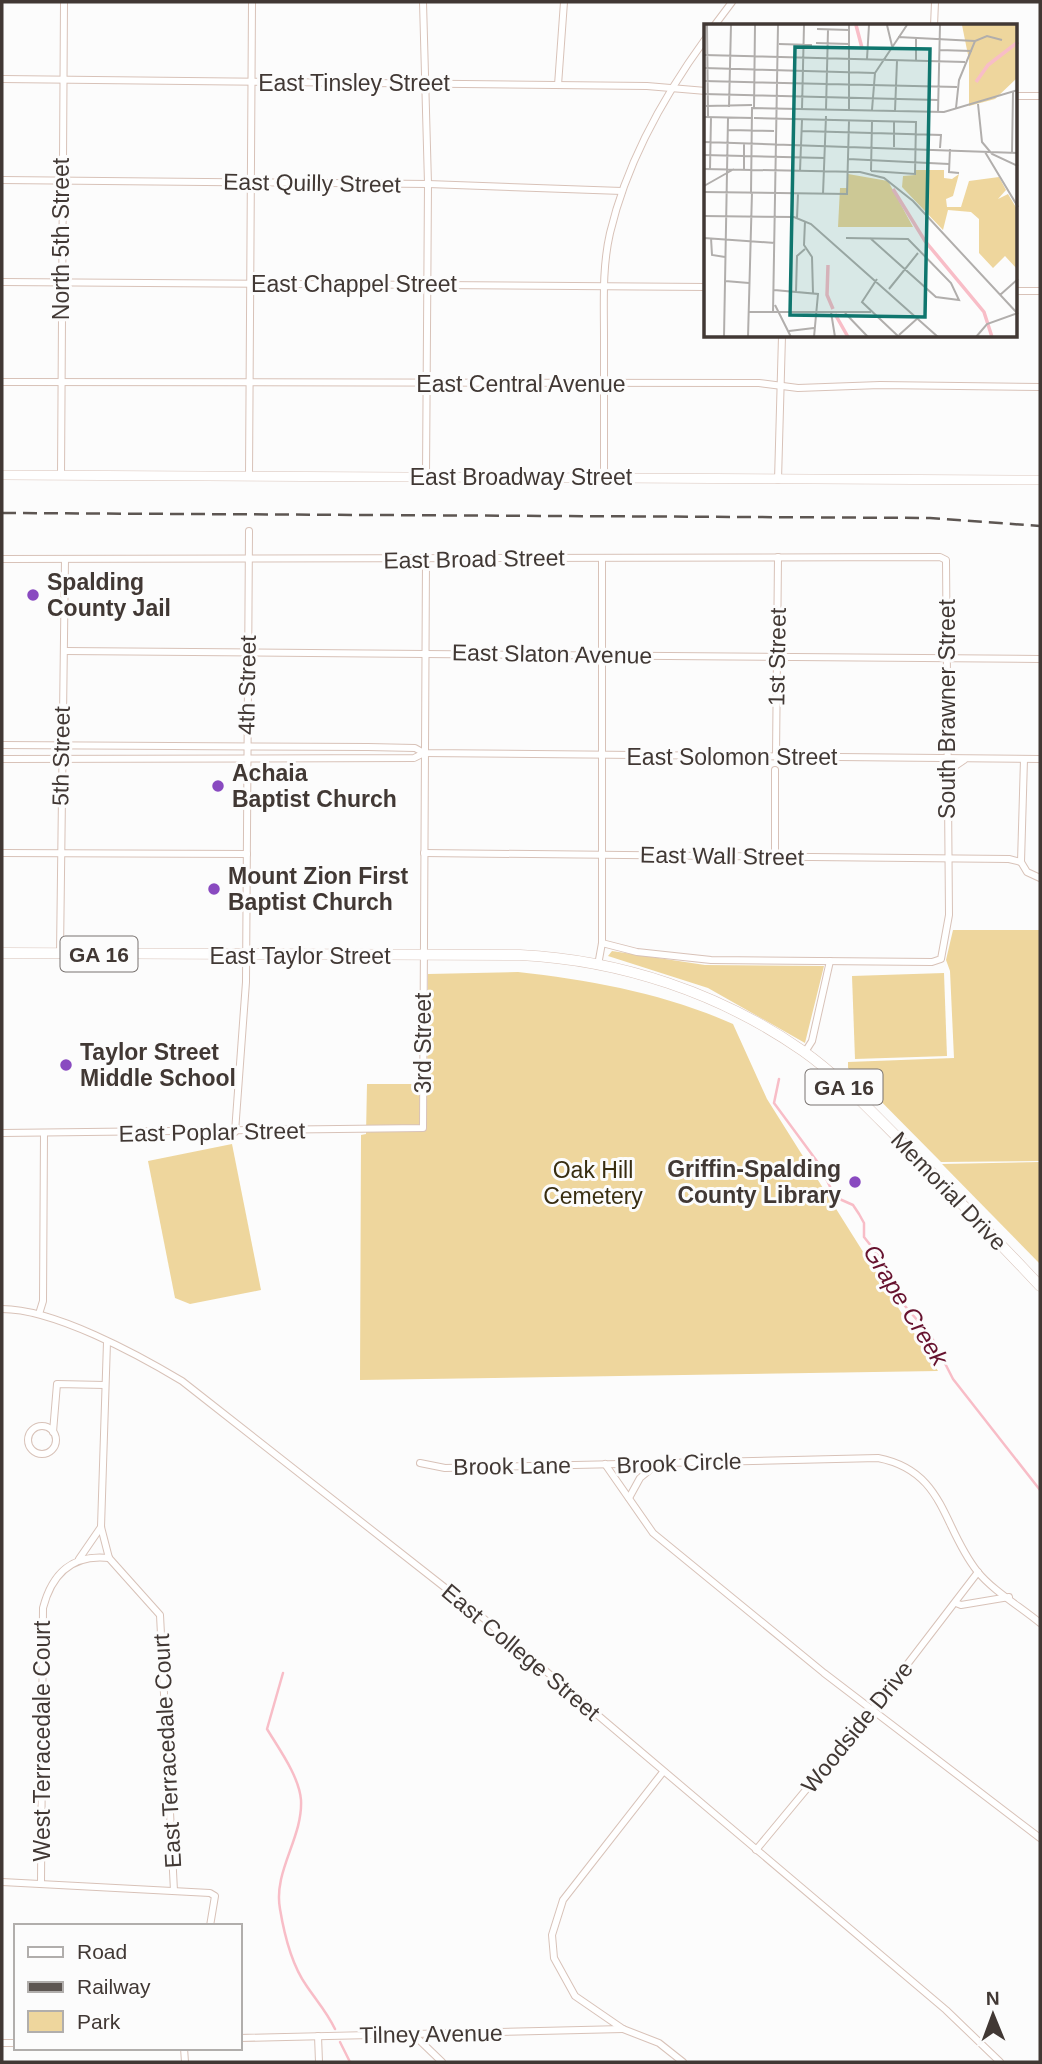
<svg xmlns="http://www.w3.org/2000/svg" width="1042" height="2064" font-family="Helvetica,sans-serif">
<rect width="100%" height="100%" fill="#fcfcfc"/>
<g fill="#eed69d">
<path d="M953,930H1040V1161L941,1162L848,1068V1062L954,1058L950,971L946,960Z"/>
<path d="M612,951L705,965L824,966L805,1043L708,988L608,956Z"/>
<path d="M518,972C591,980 666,994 733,1024L767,1099L938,1371L360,1380L361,1135L366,1134L367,1084H427L428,974Z"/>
<path d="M944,973L947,1056L855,1059L852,976Z"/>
<path d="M232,1144L261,1290L190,1304L175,1298L148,1161Z"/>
<path d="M1040,1162V1264L942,1164Z"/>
</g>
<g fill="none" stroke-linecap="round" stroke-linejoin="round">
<g stroke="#f8bdc7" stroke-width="2.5">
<path d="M779,1079L774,1103L819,1164L835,1197L853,1205L859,1214L864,1223V1237L883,1261L905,1306L931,1336L953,1379L1040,1490"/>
<path d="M283,1673L267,1729C279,1749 299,1776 301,1800C303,1838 273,1871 280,1909C284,1933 292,1965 306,1985C316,2000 327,2012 335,2029"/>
<path d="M340,2042L350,2062"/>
</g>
<defs>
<g id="minor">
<path d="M423,2L428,184L426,476"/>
<path d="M714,26L732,2"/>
<path d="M934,26L935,2"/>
<path d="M2,79L647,86L706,91"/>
<path d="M558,85L564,2"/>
<path d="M1016,96H1040"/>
<path d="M2,180L428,184L622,191"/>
<path d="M2,282L706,287"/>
<path d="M1016,291H1040"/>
<path d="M2,382L759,383L798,388L880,385L1040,387"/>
<path d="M61,476L64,2"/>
<path d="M249,476L252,2"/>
<path d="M604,478C604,431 604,385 604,339C604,303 602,268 610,233C627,161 663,97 706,38"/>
<path d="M778,480L782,336"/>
<path d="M2,559L940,557L946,560L949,915L941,959L932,962L711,960L637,952L602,943"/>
<path d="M65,651L1040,659"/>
<path d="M2,745L368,747L415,748L424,753L1040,759"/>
<path d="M776,756L778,557"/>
<path d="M2,759L414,758L424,753"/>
<path d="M945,773L964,760"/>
<path d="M2,853L247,854"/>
<path d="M424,853L1009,859L1021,862"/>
<path d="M775,857V770"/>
<path d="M1021,862L1024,759"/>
<path d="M1021,862L1027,872L1040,878"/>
<path d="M60,953L65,559"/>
<path d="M598,965L602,943V558"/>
<path d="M805,1052L812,1041L830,961"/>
<path d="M235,1132L246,982L249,531"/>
<path d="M2,1133L423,1128L426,560"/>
<path d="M2,1309C54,1309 137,1354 182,1381L476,1612L946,2010L1000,2062"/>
<path d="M39,1314L43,1301L44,1133"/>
<path d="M107,1342L101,1527L109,1558L160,1615L174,1891"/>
<circle cx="42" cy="1440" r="14"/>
<path d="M53,1432L57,1384L105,1385"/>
<path d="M420,1463L445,1468L878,1458C945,1471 942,1527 977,1571C993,1591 1021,1607 1040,1623"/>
<path d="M605,1464L653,1533L824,1673L1040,1838"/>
<path d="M629,1498L640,1478L658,1463"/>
<path d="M79,1559L101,1527"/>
<path d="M956,1603L961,1605L1009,1597"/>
<path d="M663,1772L563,1900L552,1935L554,1958L575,1996L623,2029L659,2043L683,2062"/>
<path d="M756,1850L873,1709L978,1572"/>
<path d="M2,1882L210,1893L215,1896L210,1926"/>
<path d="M41,1884L43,1608C52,1573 73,1554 109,1558"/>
<path d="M414,2035L442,2062"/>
<path d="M318,2036L319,2062"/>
<path d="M240,2038L623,2029"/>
<path d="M2,2043H16"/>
<path d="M184,2048L185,2062"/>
</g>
<path id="secondary" d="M2,475L1040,480"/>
<path id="primary" d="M2,953L520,955C621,960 720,993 803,1051C837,1075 867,1107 897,1137C945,1186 993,1236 1040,1286"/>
</defs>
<use href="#minor" stroke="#d8c2b8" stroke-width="8"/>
<use href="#secondary" stroke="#d8c2b8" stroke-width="10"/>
<use href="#primary" stroke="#d8c2b8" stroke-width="11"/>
<use href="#minor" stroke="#fff" stroke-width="6"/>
<use href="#secondary" stroke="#fff" stroke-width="9"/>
<use href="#primary" stroke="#fff" stroke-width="10"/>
<path stroke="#5d5652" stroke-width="2.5" stroke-dasharray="14 7" stroke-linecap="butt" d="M2,513L930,518L1040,526"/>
</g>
<g fill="#894ac0" stroke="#fcfcfc" stroke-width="2.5">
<circle cx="33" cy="595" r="7"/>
<circle cx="218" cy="786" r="7"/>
<circle cx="214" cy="889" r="7"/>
<circle cx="66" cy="1065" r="7"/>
<circle cx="855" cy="1182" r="7"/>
</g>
<g text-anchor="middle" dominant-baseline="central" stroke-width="6" stroke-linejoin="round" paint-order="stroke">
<g fill="#fcfcfc" stroke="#797370" stroke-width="2">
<rect x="60.5" y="936.5" width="77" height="35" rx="5"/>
<rect x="805.5" y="1069.5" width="77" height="35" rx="5"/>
</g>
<g font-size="21" font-weight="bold" fill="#413834">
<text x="99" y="954">GA 16</text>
<text x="844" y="1087">GA 16</text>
</g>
<g font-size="23" fill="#413834" stroke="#fcfcfc">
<text x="354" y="83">East Tinsley Street</text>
<text transform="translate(312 183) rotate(1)">East Quilly Street</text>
<text transform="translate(61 239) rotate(-90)">North 5th Street</text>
<text x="354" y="284">East Chappel Street</text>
<text x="521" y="384">East Central Avenue</text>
<text x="521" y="477">East Broadway Street</text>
<text transform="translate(474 559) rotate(-1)">East Broad Street</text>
<text transform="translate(552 654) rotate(1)">East Slaton Avenue</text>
<text transform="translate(777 657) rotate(-89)">1st Street</text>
<text transform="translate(247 685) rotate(-89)">4th Street</text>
<text transform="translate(947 709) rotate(-90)">South Brawner Street</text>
<text transform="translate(61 756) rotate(-89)">5th Street</text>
<text x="732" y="757">East Solomon Street</text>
<text transform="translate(722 856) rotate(1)">East Wall Street</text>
<text x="300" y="956">East Taylor Street</text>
<text transform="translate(423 1043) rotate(-90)">3rd Street</text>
<text transform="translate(212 1132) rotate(-1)">East Poplar Street</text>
<text transform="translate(949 1191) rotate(46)">Memorial Drive</text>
<text transform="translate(679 1463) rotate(-2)">Brook Circle</text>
<text transform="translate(512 1466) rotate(-1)">Brook Lane</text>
<text transform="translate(521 1652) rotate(40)">East College Street</text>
<text transform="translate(857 1727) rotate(-51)">Woodside Drive</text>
<text transform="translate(42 1741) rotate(-90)">West Terracedale Court</text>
<text transform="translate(167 1751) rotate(-93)">East Terracedale Court</text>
<text transform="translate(431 2034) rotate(-1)">Tilney Avenue</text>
</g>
<g font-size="23" font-weight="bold" fill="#413834" stroke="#fcfcfc" text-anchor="start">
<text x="47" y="582">Spalding<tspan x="47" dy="26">County Jail</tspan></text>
<text x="232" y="773">Achaia<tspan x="232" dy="26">Baptist Church</tspan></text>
<text x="228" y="876">Mount Zion First<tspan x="228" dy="26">Baptist Church</tspan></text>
<text x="80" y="1052">Taylor Street<tspan x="80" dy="26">Middle School</tspan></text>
<text x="841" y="1169" text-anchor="end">Griffin-Spalding<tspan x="841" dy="26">County Library</tspan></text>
</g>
<g font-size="23" fill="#392e11" stroke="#fcfcfc">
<text x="593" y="1170">Oak Hill<tspan x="593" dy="26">Cemetery</tspan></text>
</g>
<g font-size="24" font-style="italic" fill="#66122e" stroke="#fcfcfc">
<text transform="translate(906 1305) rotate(58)">Grape Creek</text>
</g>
</g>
<g transform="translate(704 24)">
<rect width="313" height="313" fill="#fcfcfc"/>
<path d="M258,1H313V54L291,75L265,82V36ZM212,146H240V154L248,155L255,150L249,172L242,175L243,183H257L265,157L295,153L302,166L294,175L304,170L313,185V245L301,232L289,244L275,229V195L267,188L244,186L239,206L198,163L199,152L211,151ZM144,150L184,157L209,203H134L136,164H144Z" fill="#eed69d"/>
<path fill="none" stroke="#f8bdc7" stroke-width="3.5" d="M152,1L158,24M272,58L284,41L314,18M189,165L221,217L280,288L288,313M124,241L123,271L129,285M131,290L144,313"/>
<path fill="none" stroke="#b1aeac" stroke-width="2" d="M3,1L4,93M183,1L188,22M113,5L145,6M194,13L271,17M112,19L145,20M75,20L108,21M235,26L268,27M0,31L261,38M163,35L165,1M212,37V15M0,44L171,49M0,57L253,63M0,70L234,76M274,80L278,118L288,130L314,142M2,82L48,81M25,83L27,1M50,84L51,1M252,84L255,56L271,17L283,12L298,16M98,85L100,1M122,85L124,6M145,86V1M168,86L171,49L203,1M191,87L193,37M234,88L236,1M0,93L49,94M50,94L212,98L211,150L167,147M24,106L70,107M98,107L237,111L236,124M0,118L314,129M190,123V97M246,125L245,148L255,149M281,128L314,183M308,129L309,68M0,131L121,134M144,135L245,140M0,145L156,148L180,154L209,177L314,290M6,145L7,93M40,145V120M96,147L98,96M167,147L168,97M0,162L30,145M0,168L143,170L145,97M47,170L48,84L240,88L314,66M119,170L122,92M0,192L90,193L107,200L234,313M93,194L94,170M101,197L100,221L108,233L109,269M0,214L71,219M7,214L8,231L21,233M142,214L204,215L247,259L255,276L232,273L166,214M173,255L158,278L195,313M21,257L45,259M185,265L214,229M70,266L114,270L110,313M92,268L93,232L101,225M296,271L314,255M71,281L87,313M45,288H167M127,288L131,313M69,289L74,1M141,289L164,313M85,307L110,304M195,311L215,293M20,313L24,94M44,313L48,168M272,313L283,300L314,289"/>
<path fill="#0f766e" fill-opacity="0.15" stroke="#0f766e" stroke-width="3.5" d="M91,23L226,25L221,293L86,291Z"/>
<rect width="313" height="313" fill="none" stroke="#413834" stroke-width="3.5"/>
</g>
<rect width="1042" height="2064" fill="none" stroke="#413834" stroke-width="7"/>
<rect x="14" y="1924" width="228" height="126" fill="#fcfcfc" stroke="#b1aeac" stroke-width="2"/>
<rect x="28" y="1947" width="35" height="10" fill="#ffffff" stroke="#b1aeac" stroke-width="2"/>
<text x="77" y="1959" font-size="21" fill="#413834">Road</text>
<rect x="28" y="1982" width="35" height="10" fill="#5d5652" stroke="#b1aeac" stroke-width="2"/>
<text x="77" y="1994" font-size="21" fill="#413834">Railway</text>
<rect x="28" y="2011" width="35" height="21" fill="#eed69d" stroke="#b1aeac" stroke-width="2"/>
<text x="77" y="2029" font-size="21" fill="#413834">Park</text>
<g transform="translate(993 2015) rotate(359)" stroke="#fcfcfc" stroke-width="5" paint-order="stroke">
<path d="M0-5L12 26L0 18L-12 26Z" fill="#413834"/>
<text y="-10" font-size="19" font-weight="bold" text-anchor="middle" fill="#413834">N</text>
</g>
</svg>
